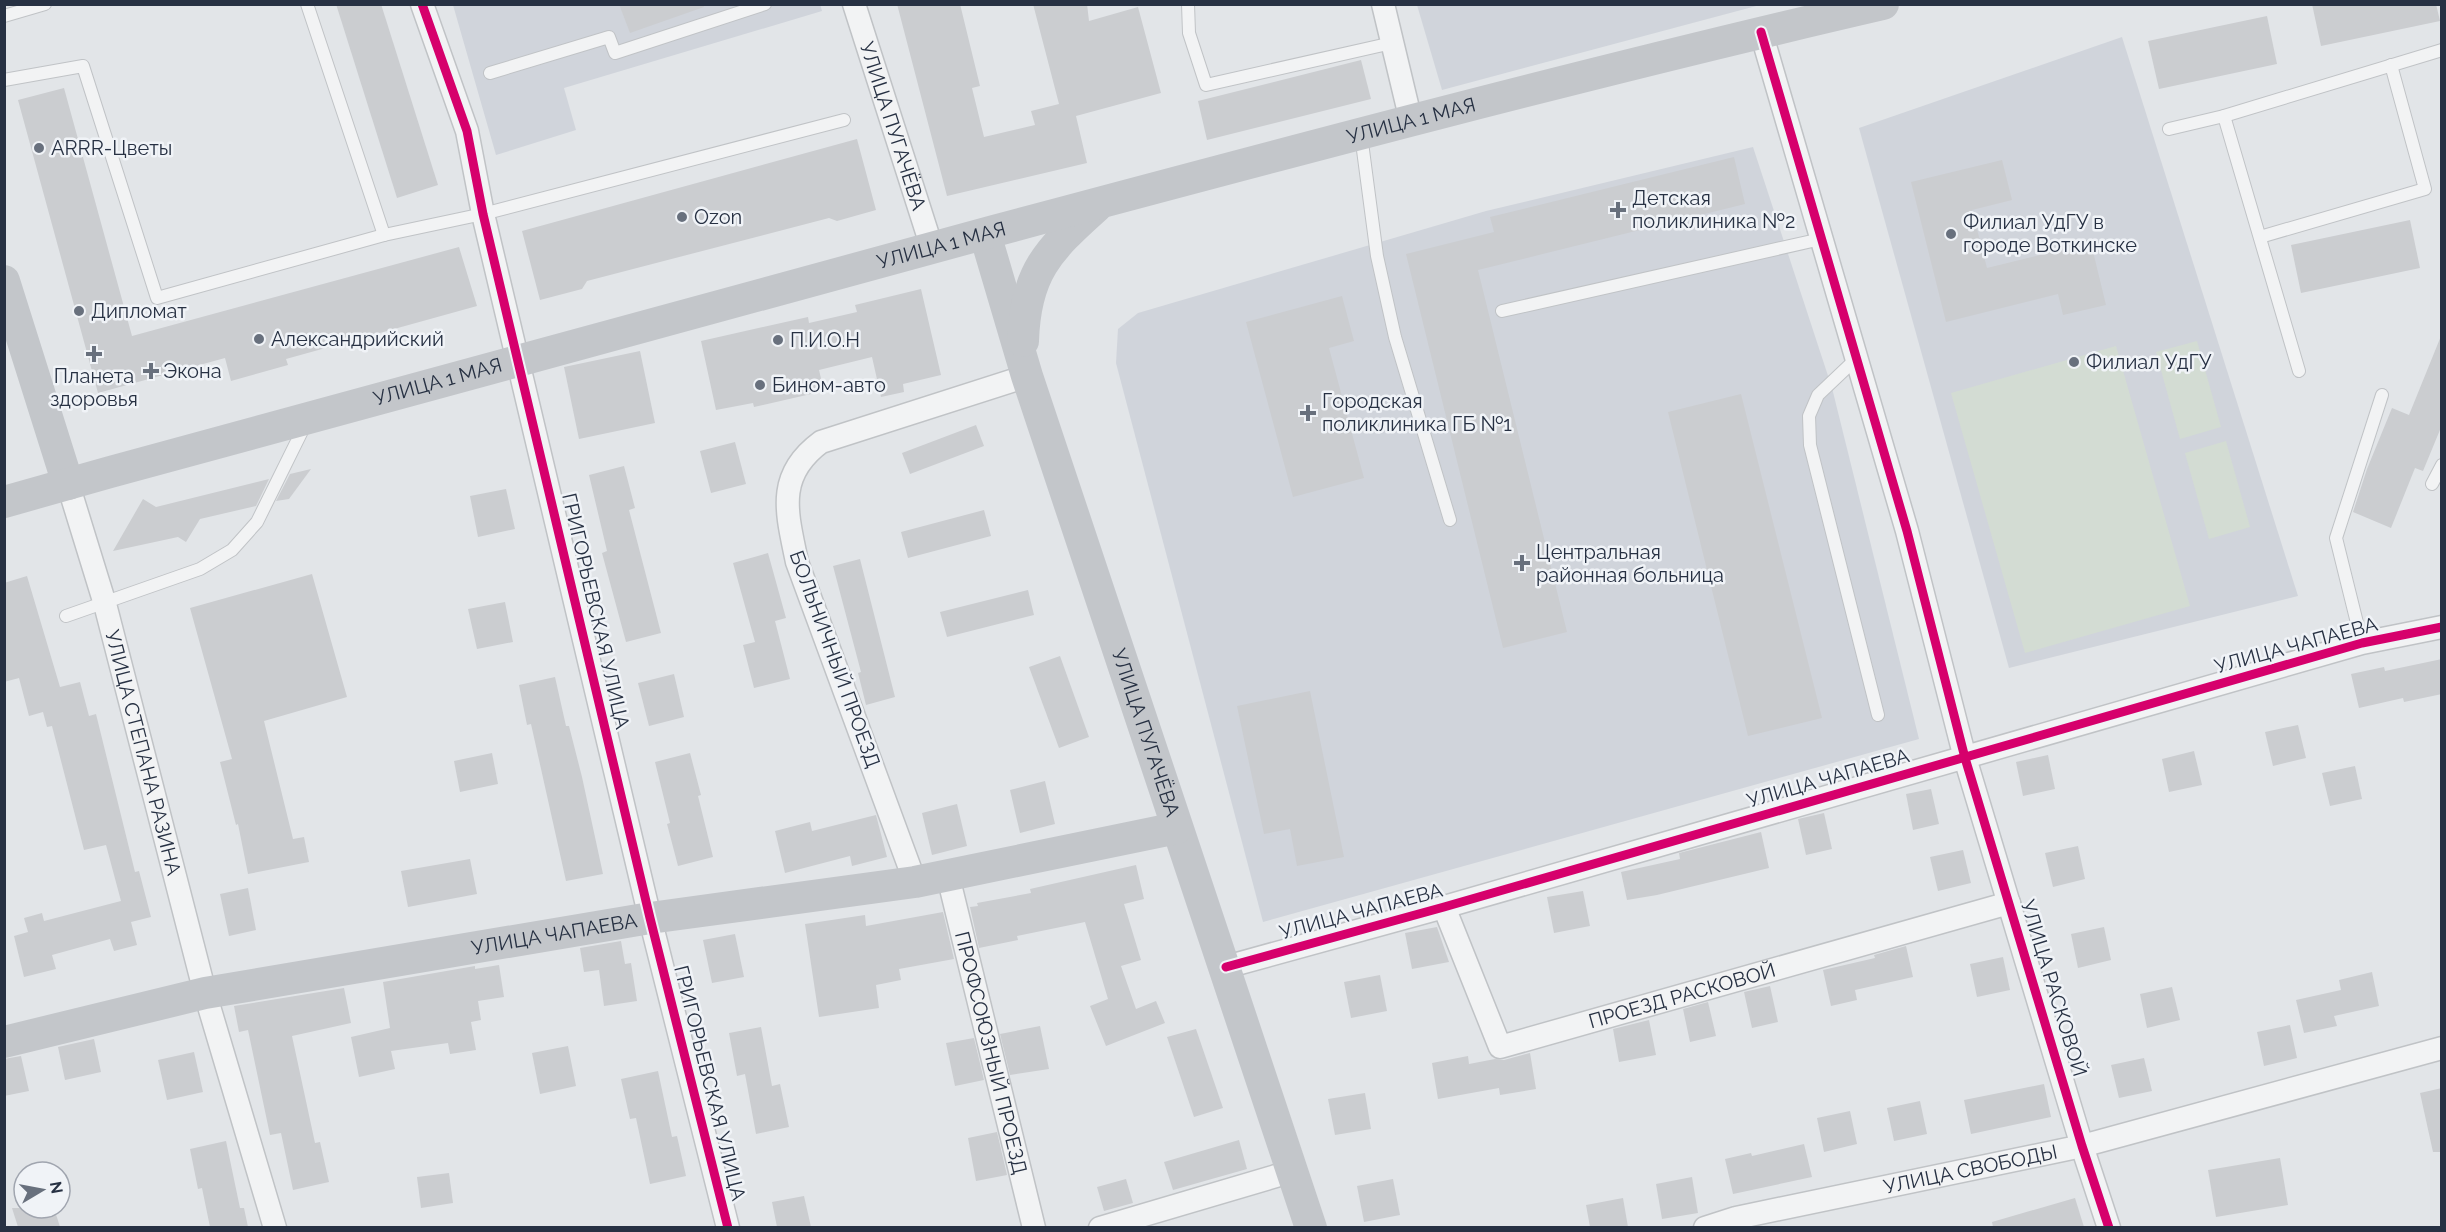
<svg xmlns="http://www.w3.org/2000/svg" width="2446" height="1232" font-family="Raleway,sans-serif">
<rect width="100%" height="100%" fill="#e2e5e8"/>
<g fill="#d0d4db">
<path d="M820,4L822,11L564,88L576,130L496,155L453,5Z"/>
<path d="M1417,5V4L1760,5L1442,90Z"/>
<path d="M2122,37L2298,596L2009,668L1859,128Z"/>
<path d="M1753,147L1832,388L1919,739L1263,922L1116,363L1118,329L1138,313L1486,211Z"/>
</g>
<g fill="#d3dcd3">
<path d="M2197,341L2221,427L2180,439L2156,352Z"/>
<path d="M2116,346L2190,606L2025,653L1951,393Z"/>
<path d="M2226,441L2250,527L2209,539L2185,453Z"/>
</g>
<g fill="#cbcdd0">
<path d="M336,4H381L438,185L397,198Z"/>
<path d="M619,4H703L704,7L630,33Z"/>
<path d="M897,4H960L980,86L972,88L984,137L1035,125L1031,111L1059,104L1033,4H1087L1089,21L1138,7L1161,93L1076,116L1087,163L947,196Z"/>
<path d="M2312,4H2436L2440,21L2321,46Z"/>
<path d="M2267,16L2277,64L2159,89L2148,41Z"/>
<path d="M1361,60L1371,99L1207,140L1198,101Z"/>
<path d="M64,88L132,336L459,247L477,306L286,359L288,365L231,381L225,358L98,393L18,100Z"/>
<path d="M857,139L876,210L837,221L829,218L587,281L582,289L540,300L522,231Z"/>
<path d="M1734,157L1745,204L1478,270L1567,632L1503,648L1406,254L1494,232L1490,217Z"/>
<path d="M2002,160L2012,200L1972,210L1987,268L2048,253L2047,250L2090,239L2106,305L2063,315L2058,294L1946,322L1911,182Z"/>
<path d="M2410,220L2420,268L2301,293L2291,245Z"/>
<path d="M921,289L941,375L903,384L904,392L881,397L872,357L819,370L824,391L754,407L753,403L716,410L701,341L808,317L809,323L857,312L855,305Z"/>
<path d="M1342,296L1354,341L1329,348L1364,478L1293,497L1246,322Z"/>
<path d="M2441,336L2442,425L2423,471L2415,468L2391,528L2353,512L2367,469L2392,408L2409,415Z"/>
<path d="M640,351L655,423L579,439L564,367Z"/>
<path d="M1741,394L1822,718L1748,736L1668,412Z"/>
<path d="M976,425L984,446L910,474L902,453Z"/>
<path d="M735,442L746,484L711,493L700,451Z"/>
<path d="M624,466L635,508L629,510L661,633L626,642L602,553L607,551L589,475Z"/>
<path d="M311,469L289,499L276,501L290,474Z"/>
<path d="M269,479L256,506L200,519L186,542L178,537L113,551L143,499L156,507Z"/>
<path d="M506,489L515,529L478,537L470,496Z"/>
<path d="M984,510L991,536L908,558L901,532Z"/>
<path d="M768,553L786,618L775,621L790,679L754,688L743,645L755,642L733,563Z"/>
<path d="M860,559L895,697L866,705L858,673L861,672L833,566Z"/>
<path d="M312,574L347,697L264,721L293,839L304,837L309,862L248,874L238,824L236,825L220,762L232,759L190,608Z"/>
<path d="M27,576L60,687L80,682L89,716L96,714L135,872L139,871L151,917L131,922L137,945L114,951L110,939L52,955L56,969L24,977L14,936L28,932L24,918L42,913L44,921L121,901L106,845L84,850L52,726L47,727L43,712L29,716L19,678L4,682V583Z"/>
<path d="M1028,590L1034,615L947,637L940,612Z"/>
<path d="M505,602L513,642L477,649L468,609Z"/>
<path d="M1060,656L1089,737L1059,748L1029,667Z"/>
<path d="M2442,659V694L2404,702L2403,698L2359,708L2351,674L2384,667L2385,671Z"/>
<path d="M674,674L684,717L649,726L638,683Z"/>
<path d="M555,677L566,726H569L582,777L603,874L566,881L531,724L527,725L519,685Z"/>
<path d="M1310,691L1344,857L1297,866L1290,829L1264,834L1237,706Z"/>
<path d="M2298,725L2306,758L2273,766L2265,732Z"/>
<path d="M2194,751L2202,785L2169,792L2162,759Z"/>
<path d="M492,753L498,784L460,792L454,761Z"/>
<path d="M690,753L701,795L698,796L713,857L678,866L667,824L670,823L655,762Z"/>
<path d="M2048,755L2055,789L2023,796L2016,762Z"/>
<path d="M2355,766L2362,799L2330,806L2322,773Z"/>
<path d="M1045,781L1055,824L1020,833L1010,790Z"/>
<path d="M1931,789L1939,824L1913,830L1906,794Z"/>
<path d="M957,804L967,846L932,855L922,813Z"/>
<path d="M1824,813L1832,849L1806,855L1798,819Z"/>
<path d="M876,815L887,857L852,866L850,856L785,873L775,831L810,822L812,831Z"/>
<path d="M1761,832L1769,868L1657,895L1627,900L1621,872L1680,859L1679,853Z"/>
<path d="M2078,846L2085,879L2053,887L2045,853Z"/>
<path d="M1963,850L1971,883L1938,891L1930,857Z"/>
<path d="M470,859L477,894L408,907L401,871Z"/>
<path d="M1136,865L1144,899L1124,904L1141,960L1121,966L1136,1009L1156,1001L1165,1023L1106,1046L1090,1006L1108,999L1085,922L1017,936L1018,940L979,948L970,907L978,906L977,903L1031,893L1030,889Z"/>
<path d="M248,888L256,930L229,936L220,894Z"/>
<path d="M1583,891L1590,926L1554,933L1547,897Z"/>
<path d="M943,912L954,959L899,969L901,980L876,985L879,1008L819,1017L805,924L865,915L866,926Z"/>
<path d="M1437,927L1449,962L1412,969L1405,933Z"/>
<path d="M2104,927L2111,960L2078,968L2071,934Z"/>
<path d="M735,934L744,977L712,983L703,940Z"/>
<path d="M621,941L625,964L631,963L637,1001L604,1006L599,970L584,972L580,948Z"/>
<path d="M1906,946L1913,977L1855,990L1857,1000L1831,1006L1823,970L1875,958L1874,955Z"/>
<path d="M2003,957L2010,990L1977,997L1970,964Z"/>
<path d="M499,965L504,997L478,1001L481,1020L471,1022L476,1050L450,1054L448,1043L391,1051L395,1069L359,1077L351,1037L390,1028L383,982L475,966V969Z"/>
<path d="M2372,972L2379,1006L2334,1016L2337,1026L2304,1033L2296,1000L2341,990L2339,980Z"/>
<path d="M1380,975L1387,1011L1351,1018L1344,982Z"/>
<path d="M1770,986L1778,1022L1752,1028L1744,992Z"/>
<path d="M2172,987L2180,1020L2147,1028L2140,994Z"/>
<path d="M344,988L351,1023L292,1036L315,1143L320,1142L329,1182L293,1190L281,1133L270,1135L248,1030L239,1032L234,1006Z"/>
<path d="M1708,1002L1716,1036L1690,1042L1683,1009Z"/>
<path d="M1649,1020L1656,1055L1619,1062L1613,1029Z"/>
<path d="M2290,1025L2297,1058L2264,1066L2257,1032Z"/>
<path d="M1040,1026L1049,1069L1010,1075L1000,1034Z"/>
<path d="M761,1027L772,1086L780,1084L789,1127L756,1134L745,1074L737,1076L729,1033Z"/>
<path d="M1196,1029L1223,1108L1194,1117L1167,1037Z"/>
<path d="M974,1038L984,1080L955,1086L946,1043Z"/>
<path d="M94,1039L101,1072L65,1080L58,1047Z"/>
<path d="M568,1046L576,1086L540,1094L532,1053Z"/>
<path d="M194,1052L203,1092L167,1100L158,1060Z"/>
<path d="M1530,1053L1536,1089L1500,1095L1499,1088L1438,1099L1432,1063L1468,1056L1469,1064L1495,1059L1504,1060Z"/>
<path d="M21,1056L29,1091L4,1096V1059Z"/>
<path d="M2144,1058L2152,1091L2119,1098L2111,1065Z"/>
<path d="M658,1071L672,1137L677,1136L686,1176L650,1184L636,1118L630,1119L621,1079Z"/>
<path d="M2044,1084L2051,1117L1971,1134L1964,1100Z"/>
<path d="M2442,1088V1152H2433L2420,1093Z"/>
<path d="M1365,1093L1371,1129L1335,1135L1328,1099Z"/>
<path d="M1920,1101L1927,1134L1894,1141L1887,1108Z"/>
<path d="M1850,1111L1857,1144L1824,1152L1817,1118Z"/>
<path d="M997,1132L1007,1175L976,1181L968,1138Z"/>
<path d="M1239,1140L1247,1169L1173,1190L1164,1162Z"/>
<path d="M226,1141L240,1208H244L248,1227H210L202,1188L198,1189L190,1149Z"/>
<path d="M1804,1144L1812,1177L1733,1194L1725,1159L1751,1153L1752,1156Z"/>
<path d="M2280,1158L2288,1205L2216,1217L2208,1170Z"/>
<path d="M449,1173L453,1203L421,1208L417,1177Z"/>
<path d="M1692,1177L1698,1213L1662,1219L1656,1184Z"/>
<path d="M1126,1179L1133,1203L1104,1211L1097,1187Z"/>
<path d="M1393,1179L1400,1215L1364,1222L1357,1186Z"/>
<path d="M804,1196L811,1227H777L772,1202Z"/>
<path d="M1623,1198L1628,1227H1590L1586,1205Z"/>
<path d="M2075,1198L2084,1227H1993L1992,1222Z"/>
<path d="M12,1208H54L60,1227H18Z"/>
</g>
<g fill="none" stroke-linecap="round" stroke-linejoin="round">
<defs>
<g id="lane">
<path d="M307,4L384,235"/>
<path d="M1188,4L1189,33L1206,85L1392,43"/>
<path d="M4,16L45,4"/>
<path d="M490,73L609,37L615,53L765,4"/>
<path d="M4,80L83,66L157,298L384,235L483,214L844,120"/>
<path d="M2224,116L2299,371"/>
<path d="M2169,129L2224,116L2442,50"/>
<path d="M1361,135L1377,256L1395,337L1450,520"/>
<path d="M2260,237L2425,189L2391,65"/>
<path d="M1502,311L1821,239"/>
<path d="M1857,358L1818,395L1809,416L1810,445L1878,715"/>
<path d="M2432,484L2442,465"/>
<path d="M66,616L200,569L232,550L257,522L306,423"/>
<path d="M2362,643L2336,538L2382,395"/>
</g>
<g id="street">
<path d="M422,4L467,131L483,214L650,918L728,1228"/>
<path id="s1" d="M854,4L932,248"/>
<path d="M1383,4L1411,121"/>
<path d="M1761,32L1907,531L1965,758L2082,1146L2109,1228"/>
<path id="s2" d="M68,484L105,604L205,993L275,1228"/>
<path id="s3" d="M948,876L1034,1228"/>
<path d="M915,882L797,562C787,513 775,476 821,442L1027,376"/>
<path id="s4" d="M1444,907L1500,1047L2009,903"/>
<path d="M1226,967L1444,907L2362,643L2442,627"/>
<path d="M1100,1228L1293,1171"/>
<path id="s5" d="M1705,1228L1736,1218L2082,1146L2442,1048"/>
</g>
</defs>
<use href="#lane" stroke="#c0c3c6" stroke-width="14"/>
<use href="#street" stroke="#c0c3c6" stroke-width="25"/>
<use href="#lane" stroke="#f2f3f4" stroke-width="12"/>
<use href="#street" stroke="#f2f3f4" stroke-width="22"/>
<g stroke="#c3c6ca" stroke-width="32">
<path id="s6" d="M985,234L1027,376L1311,1228"/>
<path d="M4,281L68,484"/>
<path d="M1023,341C1025,273 1048,250 1096,207"/>
<path id="s7" d="M4,502C333,409 663,320 994,231C1289,152 1585,73 1883,4"/>
<path id="s8" d="M4,1042L205,993L650,918L915,882L1177,828"/>
</g>
<defs>
<g id="cycleway">
<path d="M422,4L467,131L483,214L650,918L728,1228"/>
<path d="M1761,32L1907,531L1965,758L2082,1146L2109,1228"/>
<path d="M1226,967L1444,907L2362,643L2442,627"/>
</g>
</defs>
<use href="#cycleway" stroke="#f0f3f7" stroke-width="13"/>
<use href="#cycleway" stroke="#d6006c" stroke-width="9"/>
</g>
<g fill="#68707d" stroke="#f0f3f7" stroke-width="2">
<circle cx="39" cy="148" r="6"/>
<path d="M1615 201h6v6h6v6h-6v6h-6v-6h-6v-6h6z"/>
<circle cx="682" cy="217" r="6"/>
<circle cx="1951" cy="234" r="6"/>
<circle cx="79" cy="311" r="6"/>
<circle cx="259" cy="339" r="6"/>
<circle cx="778" cy="340" r="6"/>
<path d="M91 345h6v6h6v6h-6v6h-6v-6h-6v-6h6z"/>
<circle cx="2074" cy="362" r="6"/>
<path d="M148 362h6v6h6v6h-6v6h-6v-6h-6v-6h6z"/>
<circle cx="760" cy="385" r="6"/>
<path d="M1305 404h6v6h6v6h-6v6h-6v-6h-6v-6h6z"/>
<path d="M1519 554h6v6h6v6h-6v6h-6v-6h-6v-6h6z"/>
</g>
<g text-anchor="middle" dominant-baseline="central" stroke-width="5" stroke-linejoin="round" paint-order="stroke">
<g font-size="20" fill="#273143" stroke="#f0f3f7">
<text stroke="none"><textPath href="#s7" startOffset="1458">УЛИЦА 1 МАЯ</textPath></text>
<text stroke="none"><textPath href="#s1" startOffset="128">УЛИЦА ПУГАЧЁВА</textPath></text>
<text stroke="none"><textPath href="#s7" startOffset="972">УЛИЦА 1 МАЯ</textPath></text>
<text stroke="none"><textPath href="#s7" startOffset="450">УЛИЦА 1 МАЯ</textPath></text>
<text transform="translate(596 611) rotate(77)">ГРИГОРЬЕВСКАЯ УЛИЦА</text>
<text transform="translate(2296 645) rotate(-15)">УЛИЦА ЧАПАЕВА</text>
<text transform="translate(835 659) rotate(70)">БОЛЬНИЧНЫЙ ПРОЕЗД</text>
<text stroke="none"><textPath href="#s6" startOffset="524">УЛИЦА ПУГАЧЁВА</textPath></text>
<text stroke="none"><textPath href="#s2" startOffset="279">УЛИЦА СТЕПАНА РАЗИНА</textPath></text>
<text transform="translate(1828 778) rotate(-16)">УЛИЦА ЧАПАЕВА</text>
<text transform="translate(1361 911) rotate(-15)">УЛИЦА ЧАПАЕВА</text>
<text stroke="none"><textPath href="#s8" startOffset="561">УЛИЦА ЧАПАЕВА</textPath></text>
<text transform="translate(2054 988) rotate(73)">УЛИЦА РАСКОВОЙ</text>
<text stroke="none"><textPath href="#s4" startOffset="340">ПРОЕЗД РАСКОВОЙ</textPath></text>
<text stroke="none"><textPath href="#s3" startOffset="182">ПРОФСОЮЗНЫЙ ПРОЕЗД</textPath></text>
<text transform="translate(710 1083) rotate(76)">ГРИГОРЬЕВСКАЯ УЛИЦА</text>
<text stroke="none"><textPath href="#s5" startOffset="272">УЛИЦА СВОБОДЫ</textPath></text>
</g>
<g font-size="20" fill="#273143" stroke="#f0f3f7" text-anchor="start">
<text x="51" y="148">ARRR-Цветы</text>
<text x="1632" y="198">Детская<tspan x="1632" dy="23">поликлиника №2</tspan></text>
<text x="694" y="217">Ozon</text>
<text x="1963" y="222">Филиал УдГУ в<tspan x="1963" dy="23">городе Воткинске</tspan></text>
<text x="91" y="311">Дипломат</text>
<text x="271" y="339">Александрийский</text>
<text x="790" y="340">П.И.О.Н</text>
<text x="2086" y="362">Филиал УдГУ</text>
<text x="163" y="371">Экона</text>
<text x="94" y="376" text-anchor="middle">Планета<tspan x="94" dy="23">здоровья</tspan></text>
<text x="772" y="385">Бином-авто</text>
<text x="1322" y="401">Городская<tspan x="1322" dy="23">поликлиника ГБ №1</tspan></text>
<text x="1536" y="552">Центральная<tspan x="1536" dy="23">районная больница</tspan></text>
</g>
</g>
<rect width="2446" height="1232" fill="none" stroke="#273143" stroke-width="12"/>
<g transform="translate(42 1190) rotate(80)"><circle r="28" fill="#f0f3f7" stroke="#a0a5af" stroke-width="1.5"/>
<path d="M0-4.5L10 22L0 15L-10 22Z" fill="#68707d"/>
<text y="-9" font-size="16" font-weight="bold" text-anchor="middle" fill="#273143">N</text>
</g>
</svg>
